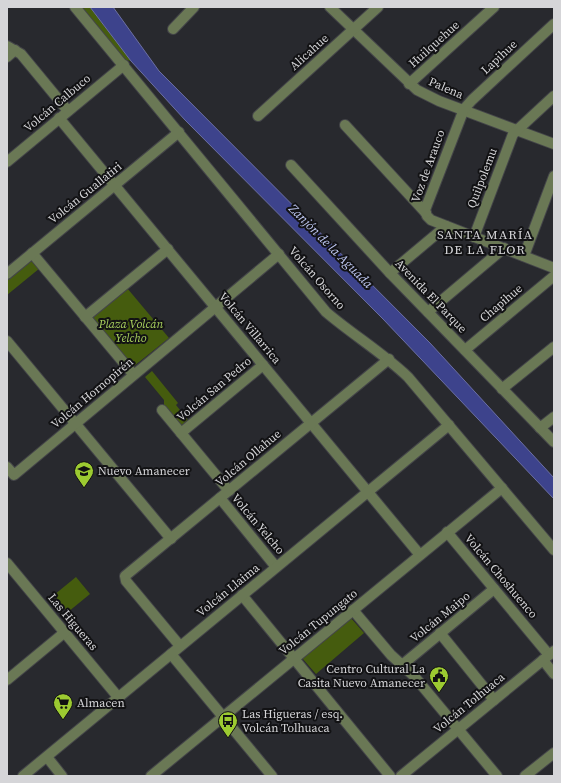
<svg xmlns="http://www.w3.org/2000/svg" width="561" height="783" font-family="'Source Serif 4',serif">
<rect width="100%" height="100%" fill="#28292e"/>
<g fill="#455c0e">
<path d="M79,7H90L131,61L126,60L123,62Z"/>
<path d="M29,260L34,262L40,268L7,295V278Z"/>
<path d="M127,288L169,338L134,366L128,365L93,323V317Z"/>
<path d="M152,371L178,403L176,405L188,420L180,427L164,409V400L145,377Z"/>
<path d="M76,577L90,594L68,612L54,595Z"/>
<path d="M350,617L364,633L316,674L302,658Z"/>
</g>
<path fill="#3d438c" stroke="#6b6fa3" d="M90,7H113L159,71L430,343L554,478V499L383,319L185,120L131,61Z"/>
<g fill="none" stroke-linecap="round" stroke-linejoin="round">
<defs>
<g id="minor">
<path d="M75,7L326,312C353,335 383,353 408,377L554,550"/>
<path d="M330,7L417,90L439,101L554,144"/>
<path d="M554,24L472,100L464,109L425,210L427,216L431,220L554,268"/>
<path d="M173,29L194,7"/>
<path d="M7,46L21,54L68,111"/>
<path d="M7,57L15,50"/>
<path d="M409,84L494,7"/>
<path d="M258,116L378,7"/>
<path d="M59,118L420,555"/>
<path d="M345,125L426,213"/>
<path d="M7,162L124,65"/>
<path d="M291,165L390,273L554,442"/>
<path d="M474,237L513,134L554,96"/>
<path d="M32,253L133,374"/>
<path d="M524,256L554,176"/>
<path d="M390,273L446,226"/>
<path d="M7,274L179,132"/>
<path d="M428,312L504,248"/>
<path d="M85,317L168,249"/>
<path d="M7,341L171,539"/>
<path d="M465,350L554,276"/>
<path d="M502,389L554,347"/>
<path d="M162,410L229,491"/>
<path d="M540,428L554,417"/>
<path d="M181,433L263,365"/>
<path d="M7,467L14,475L279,254"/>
<path d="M220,498L276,567"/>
<path d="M447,532L549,655"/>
<path d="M7,563L118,697"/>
<path d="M242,595L390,776"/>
<path d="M353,610L391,655L414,676L497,776"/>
<path d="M440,633L494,700"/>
<path d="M180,646L126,581L125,576L389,359"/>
<path d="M171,654L272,776"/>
<path d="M543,660L554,674"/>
<path d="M402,665L494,589"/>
<path d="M7,680L65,632"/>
<path d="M47,757L62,776"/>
<path d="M23,776L449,425"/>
<path d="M151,776L502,488"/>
<path d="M401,776L554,651"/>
<path d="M525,776L554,753"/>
</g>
</defs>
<use href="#minor" stroke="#444549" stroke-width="12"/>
<use href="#minor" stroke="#6a7855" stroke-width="10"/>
</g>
<defs>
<symbol id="school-pin" viewBox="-11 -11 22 30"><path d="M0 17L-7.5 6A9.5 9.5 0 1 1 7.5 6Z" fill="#9cca31" stroke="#121214"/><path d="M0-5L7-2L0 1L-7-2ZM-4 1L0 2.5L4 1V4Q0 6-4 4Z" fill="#111"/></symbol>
<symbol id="civic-pin" viewBox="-11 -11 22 30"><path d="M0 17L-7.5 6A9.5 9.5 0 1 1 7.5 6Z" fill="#9cca31" stroke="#121214"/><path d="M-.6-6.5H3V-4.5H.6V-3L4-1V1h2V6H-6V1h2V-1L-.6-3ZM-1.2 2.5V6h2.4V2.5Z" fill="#111"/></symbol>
<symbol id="supermarket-pin" viewBox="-11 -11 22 30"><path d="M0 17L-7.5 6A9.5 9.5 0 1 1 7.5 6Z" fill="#9cca31" stroke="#121214"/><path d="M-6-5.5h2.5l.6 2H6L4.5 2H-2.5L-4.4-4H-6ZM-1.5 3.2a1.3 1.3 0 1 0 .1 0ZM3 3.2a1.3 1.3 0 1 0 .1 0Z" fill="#111"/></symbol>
<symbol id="bus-pin" viewBox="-11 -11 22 30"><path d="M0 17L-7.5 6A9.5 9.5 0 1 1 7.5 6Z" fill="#9cca31" stroke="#121214"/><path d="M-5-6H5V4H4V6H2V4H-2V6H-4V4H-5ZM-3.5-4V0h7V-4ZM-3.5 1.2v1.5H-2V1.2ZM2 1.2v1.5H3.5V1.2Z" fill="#111"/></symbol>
</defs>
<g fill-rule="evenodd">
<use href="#school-pin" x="73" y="460" width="22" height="30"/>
<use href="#civic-pin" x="428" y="665" width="22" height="30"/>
<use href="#supermarket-pin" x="52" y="692" width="22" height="30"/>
<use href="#bus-pin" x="217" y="710" width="22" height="30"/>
</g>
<g text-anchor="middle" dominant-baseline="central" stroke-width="4" stroke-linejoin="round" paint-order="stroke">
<g font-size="12" fill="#d5d5d8" stroke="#121214">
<text transform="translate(434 44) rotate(-42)">Huilquehue</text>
<text transform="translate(309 52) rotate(-42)">Alicahue</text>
<text transform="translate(499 57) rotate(-43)">Lapihue</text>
<text transform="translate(446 88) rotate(23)">Palena</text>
<text transform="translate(57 103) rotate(-40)">Volcán Calbuco</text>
<text transform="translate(428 166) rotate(-70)">Voz de Arauco</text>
<text transform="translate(482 178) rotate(-69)">Quilpolemu</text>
<text transform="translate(85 193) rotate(-39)">Volcán Guallatiri</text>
<text transform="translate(317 278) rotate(49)">Volcán Osorno</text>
<text transform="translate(431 296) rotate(46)">Avenida El Parque</text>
<text transform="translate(501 303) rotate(-40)">Chapihue</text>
<text transform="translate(250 328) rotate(50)">Volcán Villarrica</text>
<text transform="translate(214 389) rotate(-40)">Volcán San Pedro</text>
<text transform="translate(92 393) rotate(-40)">Volcán Hornopirén</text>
<text transform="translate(248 458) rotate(-40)">Volcán Ollahue</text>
<text transform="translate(258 524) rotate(50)">Volcán Yelcho</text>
<text transform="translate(501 576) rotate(50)">Volcán Choshuenco</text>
<text transform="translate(228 590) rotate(-39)">Volcán Llaima</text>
<text transform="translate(440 617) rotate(-39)">Volcán Maipo</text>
<text transform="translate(73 622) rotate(50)">Las Higueras</text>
<text transform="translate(318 622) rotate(-39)">Volcán Tupungato</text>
<text transform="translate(469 703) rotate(-39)">Volcán Tolhuaca</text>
</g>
<g font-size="12" font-style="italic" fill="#a8d05d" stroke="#121214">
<text x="131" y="324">Plaza Volcán<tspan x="131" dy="14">Yelcho</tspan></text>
</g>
<g font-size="12" fill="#d5d5d8" stroke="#121214" text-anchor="start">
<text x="98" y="471">Nuevo Amanecer</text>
<text x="425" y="669" text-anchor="end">Centro Cultural La<tspan x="425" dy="14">Casita Nuevo Amanecer</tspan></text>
<text x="77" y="703">Almacen</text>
<text x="242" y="714">Las Higueras / esq.<tspan x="242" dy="14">Volcán Tolhuaca</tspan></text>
</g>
<g font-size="13" letter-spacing="1" fill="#d5d5d8" stroke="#121214">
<text x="485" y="234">SANTA MARÍA<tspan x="485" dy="15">DE LA FLOR</tspan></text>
</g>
<g font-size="13" font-style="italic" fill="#bbc4ee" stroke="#121214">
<text transform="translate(331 246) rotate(45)">Zanjón de la Aguada</text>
</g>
</g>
<rect width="561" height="783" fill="none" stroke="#d5d5d8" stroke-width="16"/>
</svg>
